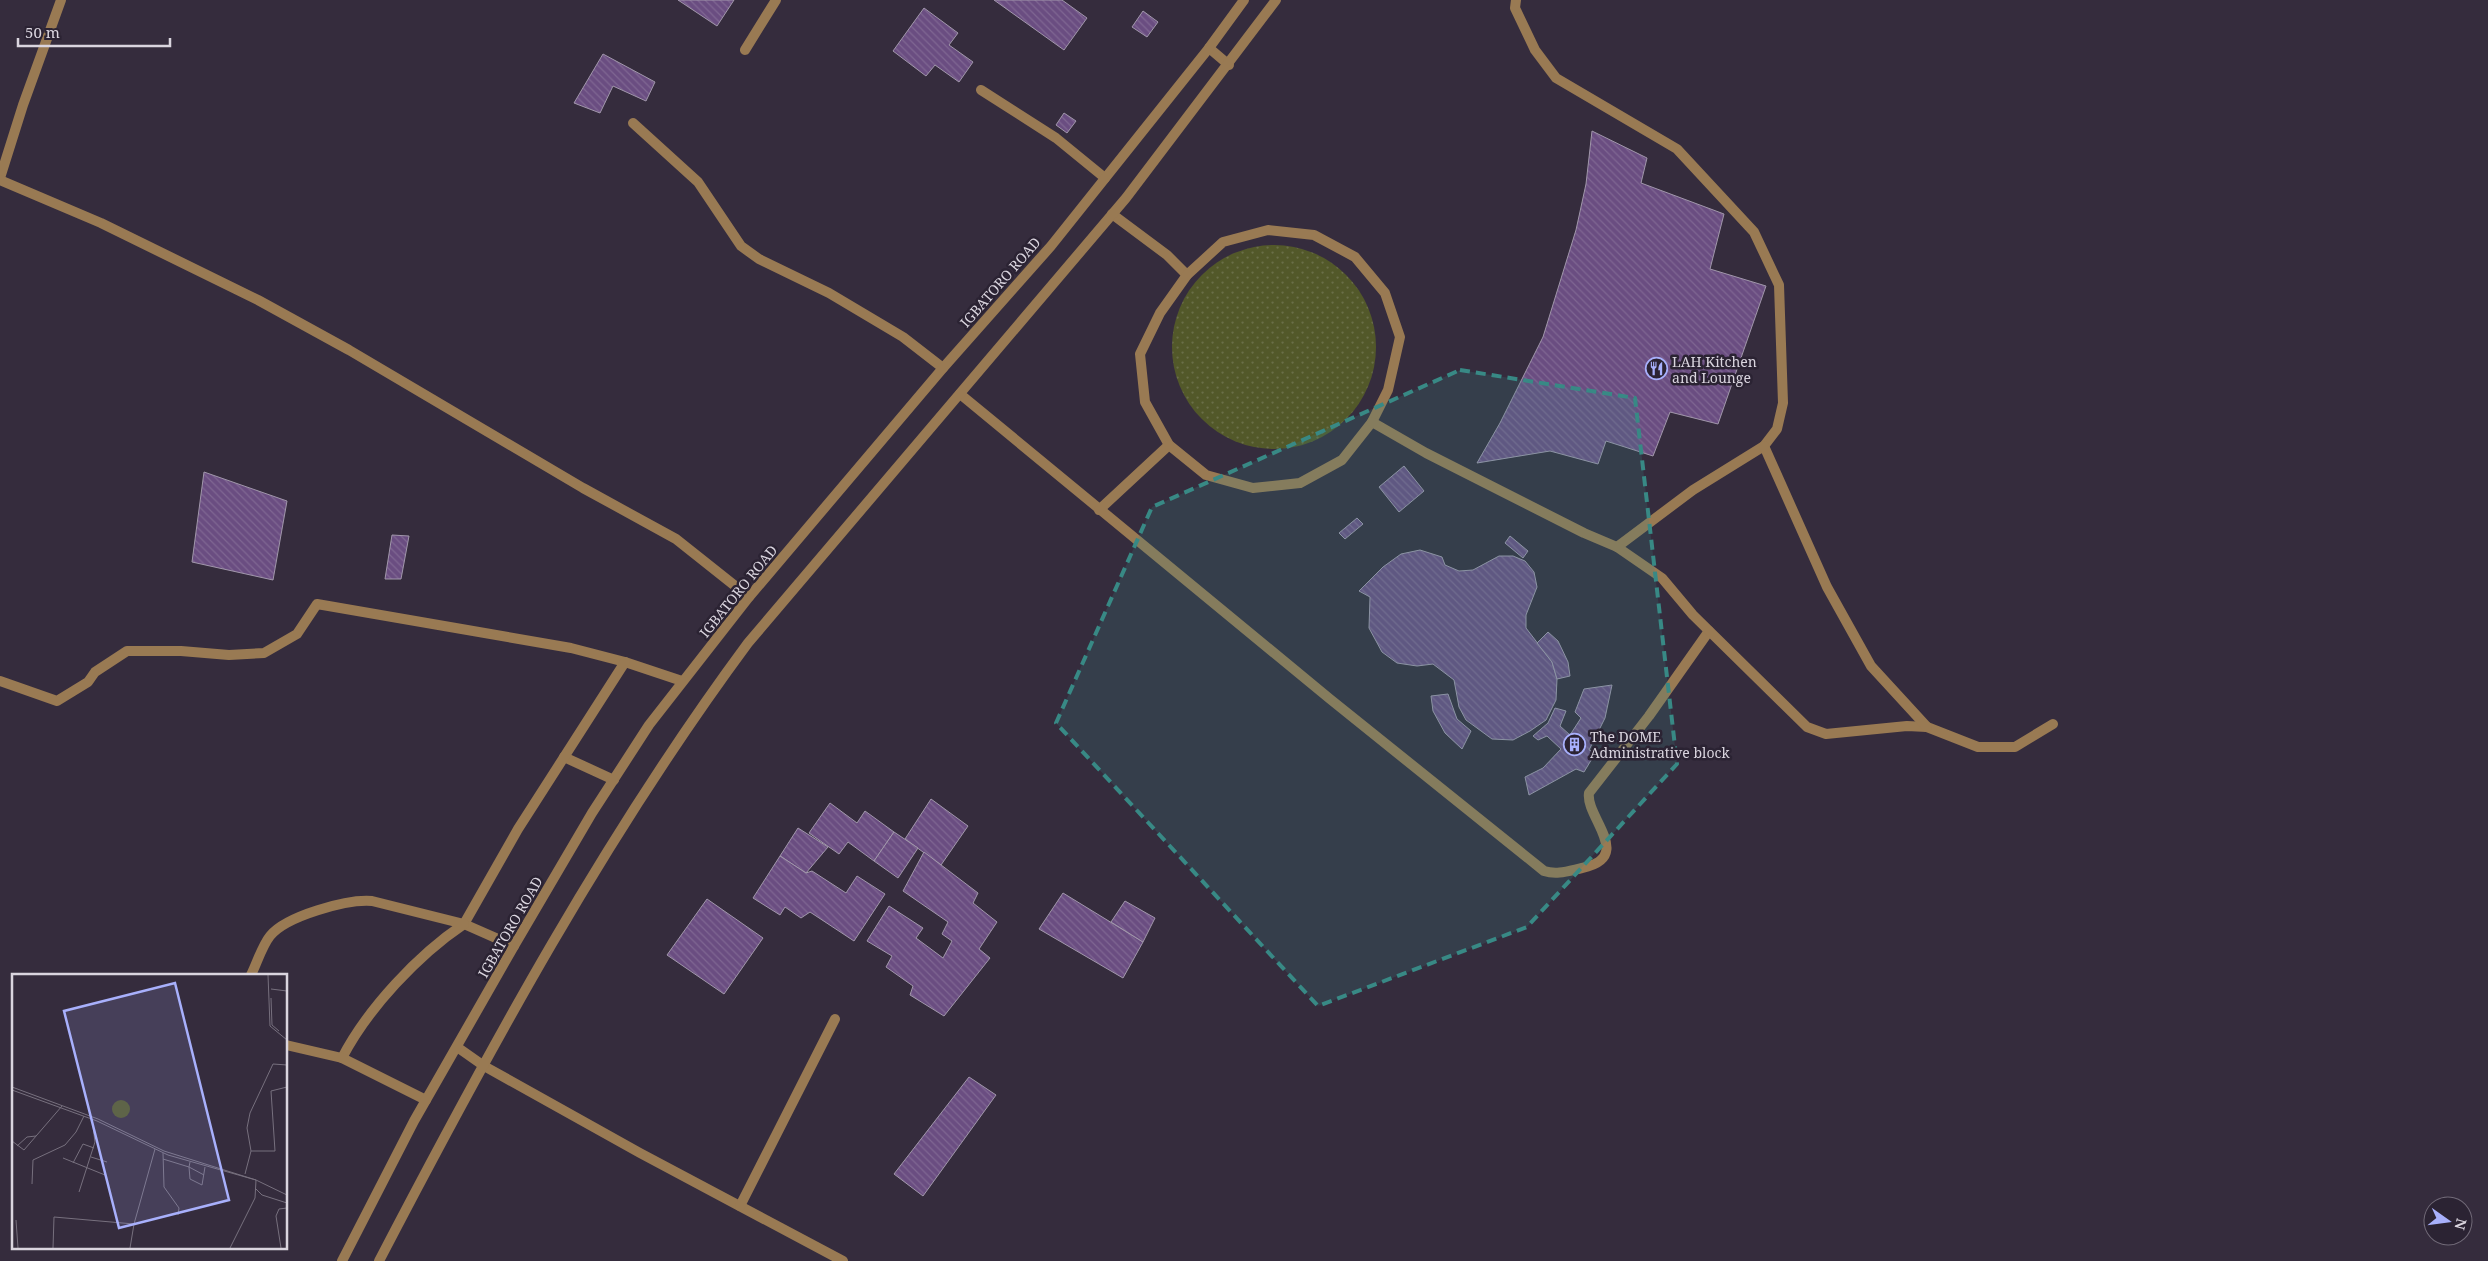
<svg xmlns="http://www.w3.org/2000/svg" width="2488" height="1261" font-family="'Noto Serif',serif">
<defs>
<pattern id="park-dots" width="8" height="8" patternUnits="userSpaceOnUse" patternTransform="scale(1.25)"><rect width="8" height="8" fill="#525829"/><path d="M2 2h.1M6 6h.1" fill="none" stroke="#6a6f48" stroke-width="1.8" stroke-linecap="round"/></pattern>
<pattern id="building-back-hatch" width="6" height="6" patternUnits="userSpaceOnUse" patternTransform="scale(1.25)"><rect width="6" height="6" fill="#6a4d81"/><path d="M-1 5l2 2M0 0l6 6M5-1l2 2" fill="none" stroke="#7f6692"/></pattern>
</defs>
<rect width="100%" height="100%" fill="#352c3d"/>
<circle fill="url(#park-dots)" cx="1274" cy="347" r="102"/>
<g fill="url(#building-back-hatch)" stroke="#a197ab">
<path d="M678,0H734L717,26Z"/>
<path d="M994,0H1062L1087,18L1064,50Z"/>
<path d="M924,8L958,33L949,45L973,62L959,82L935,65L926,76L893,51Z"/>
<path d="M1143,11L1158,22L1147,37L1132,27Z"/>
<path d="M603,54L655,82L646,101L613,86L600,113L574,103Z"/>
<path d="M1064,113L1076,121L1067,133L1056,125Z"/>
<path d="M1592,131L1647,158L1641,183L1724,214L1710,269L1766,286L1718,424L1670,412L1653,456L1606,441L1598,464L1550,451L1477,463L1500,423L1543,337L1576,230L1586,184Z"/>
<path d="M1404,466L1424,491L1399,512L1379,487Z"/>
<path d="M204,472L287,501L273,580L192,562Z"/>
<path d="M1357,518L1363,524L1345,539L1339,533Z"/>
<path d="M392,535L409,536L401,579H385Z"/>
<path d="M1510,536L1528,551L1523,558L1505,543Z"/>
<path d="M1420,550L1442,557L1445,565L1459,571L1473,570L1499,556H1513L1525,561L1534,572L1537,587L1526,615V628L1552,662L1557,679L1556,700L1546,720L1530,731L1513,740L1492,739L1466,720L1459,707L1454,680L1433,664L1417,666L1397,663L1382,652L1369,628L1370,597L1359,591L1383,567L1401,554Z"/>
<path d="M1548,632L1558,641L1568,662L1570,676L1557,679L1552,662L1537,643Z"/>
<path d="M1612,685L1605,718L1589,750L1596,752L1584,772L1576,769L1529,795L1525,777L1543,768L1561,749L1547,736L1538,740L1533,736L1548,723L1555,708L1566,711L1560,726L1570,735L1581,718L1575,712L1584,689Z"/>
<path d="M1448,694L1457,719L1471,731L1462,749L1445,733L1433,711L1431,696Z"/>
<path d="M931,799L968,826L941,865L905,839Z"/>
<path d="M830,803L857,823L865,811L894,832L874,861L848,842L839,854L809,833Z"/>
<path d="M798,828L828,847L806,873L780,856Z"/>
<path d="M894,832L918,848L898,878L874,861Z"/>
<path d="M924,852L978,893L973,903L997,922L979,949L990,958L944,1016L910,995L913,986L886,967L892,956L867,941L889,906L923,928L916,938L943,958L952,941L942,934L948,922L903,891Z"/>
<path d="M780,856L806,873L812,871L846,893L857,876L885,894L854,941L810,912L801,918L785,907L780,915L753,898Z"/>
<path d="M1063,893L1143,942L1123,978L1039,929Z"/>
<path d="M707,899L763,938L724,994L667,955Z"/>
<path d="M1125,901L1155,918L1143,942L1111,922Z"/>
<path d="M969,1077L996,1095L923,1196L894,1174Z"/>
</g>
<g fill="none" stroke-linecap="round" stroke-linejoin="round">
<g stroke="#997a53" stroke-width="10">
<path d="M1516,0L1515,8L1535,50L1556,78L1677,149L1754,232L1779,285L1783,403L1777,429L1764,446L1693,490L1617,547"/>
<path d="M981,90L1056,138L1105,178"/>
<path d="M633,123L698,182L741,246L759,259L829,293L903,337L943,368"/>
<path d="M1112,214L1167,255L1187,275"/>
<path d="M1268,230L1314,235L1355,257L1385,293L1400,337L1388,390L1372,422L1342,460L1300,483L1253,488L1206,475L1169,445L1145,402L1140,354L1160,313L1187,275L1223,242Z"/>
<path d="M960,394L1330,699L1544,871C1557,875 1568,871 1582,868C1635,857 1585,817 1589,793L1649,716L1709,631"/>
<path d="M1372,422L1426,453L1584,533L1617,547L1662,578L1693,615L1807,727L1826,734L1907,726L1927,727L1978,747H2015L2053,724"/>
<path d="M1764,446L1827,587L1871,666L1927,727"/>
<path d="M1099,510L1169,445"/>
<path d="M457,1047L484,1066L640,1153L843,1261"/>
<path d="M740,1206L835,1019"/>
</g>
<g stroke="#997a53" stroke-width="10">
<path d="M745,50L776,0"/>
<path d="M0,178L23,105L61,0"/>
<path d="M0,180L101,223L258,300L349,350L583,488L676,539L749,597"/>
<path d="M0,681L57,701L88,682L95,672L127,651H181L229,655L264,653L297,634L317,604L571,648L625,662L682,681"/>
<path d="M564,757L614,780"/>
<path d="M514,946L464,924L518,829L625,662"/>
<path d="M251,975C257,963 262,946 270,936C286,916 347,899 372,901L464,924C418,955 368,1008 342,1058"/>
<path d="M286,1045L342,1058L426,1100"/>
</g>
<g stroke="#997a53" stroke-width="10">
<path d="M1209,48L1229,65"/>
<path d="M342,1261L414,1121L514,946L592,813L649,725L749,597L943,368L1051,246L1209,48L1244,0"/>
<path d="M379,1261C490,1048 605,836 748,643L1126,198L1276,0"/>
</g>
</g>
<path fill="#388985" fill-opacity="0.2" stroke="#388985" stroke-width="4" stroke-dasharray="10 6" stroke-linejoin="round" d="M1460,370L1635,398L1677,764L1527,927L1318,1006L1056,723L1152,507Z"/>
<defs>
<symbol id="restaurant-ring" viewBox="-11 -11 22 22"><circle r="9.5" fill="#2b2333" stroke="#a8b0fc" stroke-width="1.5"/><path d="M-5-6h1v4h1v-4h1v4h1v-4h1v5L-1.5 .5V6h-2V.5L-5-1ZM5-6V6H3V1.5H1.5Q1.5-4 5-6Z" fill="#a8b0fc"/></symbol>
<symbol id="building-ring" viewBox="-11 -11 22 22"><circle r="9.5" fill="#2b2333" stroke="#a8b0fc" stroke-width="1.5"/><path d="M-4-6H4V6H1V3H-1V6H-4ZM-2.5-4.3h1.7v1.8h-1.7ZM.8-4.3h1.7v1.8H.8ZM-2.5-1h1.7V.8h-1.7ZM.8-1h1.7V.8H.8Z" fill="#a8b0fc"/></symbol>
</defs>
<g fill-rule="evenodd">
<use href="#restaurant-ring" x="1644" y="356" width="25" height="25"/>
<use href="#building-ring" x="1562" y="732" width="25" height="25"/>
</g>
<g text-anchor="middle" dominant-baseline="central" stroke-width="5" stroke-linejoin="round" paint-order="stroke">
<g font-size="14" fill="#dad5df" stroke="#2b2333">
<text transform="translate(1000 282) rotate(-49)">IGBATORO ROAD</text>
<text transform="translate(738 591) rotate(-51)">IGBATORO ROAD</text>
<text transform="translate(510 927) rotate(-60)">IGBATORO ROAD</text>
</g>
<g font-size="14" fill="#dad5df" stroke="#2b2333" text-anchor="start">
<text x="1672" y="361">LAH Kitchen<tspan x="1672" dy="16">and Lounge</tspan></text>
<text x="1590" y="736">The DOME<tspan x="1590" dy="16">Administrative block</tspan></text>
</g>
</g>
<g transform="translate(12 974)">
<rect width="275" height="275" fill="#352c3d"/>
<path d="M100 135a9 9 0 1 1 18 0a9 9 0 1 1-18 0Z" fill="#525829"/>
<path fill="none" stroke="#77707e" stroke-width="1" d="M256,1L258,52L275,66M259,15L275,17M259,24L260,51L267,57M0,113L86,145L152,177L244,206M0,116L85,147L156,181L244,206L275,221M0,167L12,176L50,132M5,172L15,163L24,162M239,177H263L259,117L275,113M151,179L152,213L167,234L166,241M79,183L95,188M51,184L93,201M151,185L177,193L178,188M61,189L71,170L82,174M233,200L239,177L235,154L238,139L261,90L275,91M192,201L177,193L178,205L190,211L193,193M20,210L21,186L53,171L64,158L72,142M243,214L250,221L275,229M67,218L83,168L80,145M4,246L6,274M41,274L42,243L122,250L143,175M118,274L122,250M218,274L243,224L244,206M269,274L264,242L267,235L275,234"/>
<path fill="#a8b0fc" fill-opacity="0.15" stroke="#a8b0fc" stroke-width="2.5" d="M163,9L217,226L107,254L52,37Z"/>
<rect width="275" height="275" fill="none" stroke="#dad5df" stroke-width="2.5"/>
</g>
<g transform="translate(2448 1221) rotate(104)"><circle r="24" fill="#2b2333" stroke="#716a78"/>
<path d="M0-4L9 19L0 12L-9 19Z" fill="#a8b0fc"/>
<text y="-8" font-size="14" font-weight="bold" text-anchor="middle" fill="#dad5df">N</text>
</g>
<path d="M18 38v8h152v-8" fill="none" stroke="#dad5df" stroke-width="2.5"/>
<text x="25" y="38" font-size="15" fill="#dad5df" stroke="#2b2333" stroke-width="4" paint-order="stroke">50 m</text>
</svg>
